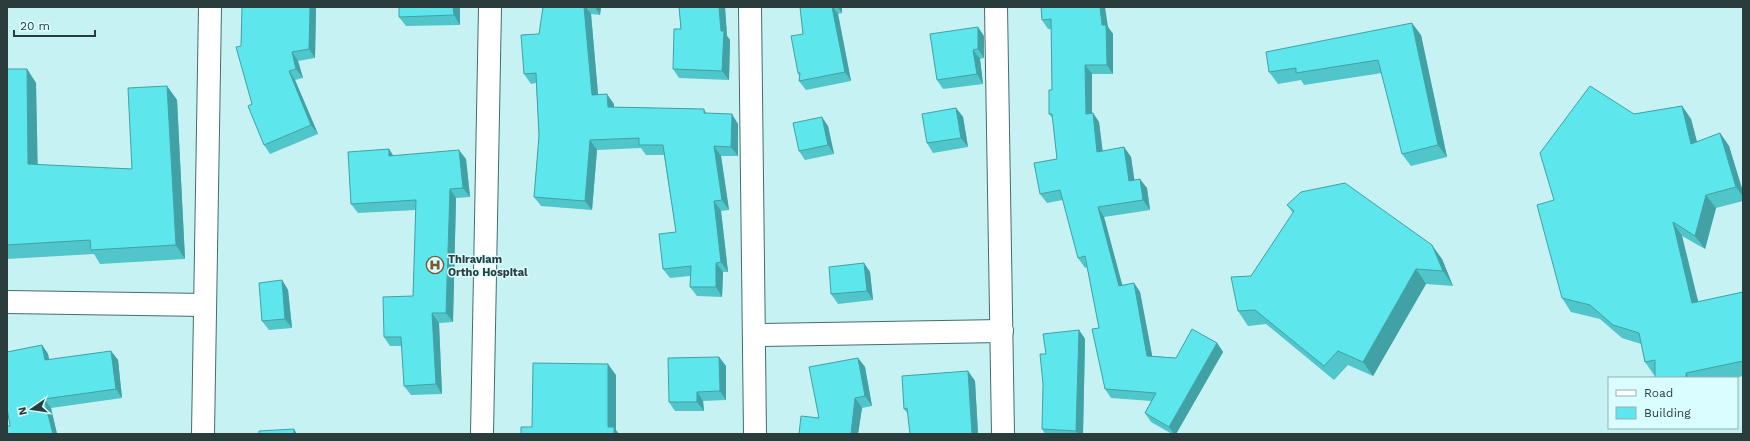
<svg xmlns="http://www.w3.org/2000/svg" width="1750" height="441" font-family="'Work Sans',sans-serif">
<rect width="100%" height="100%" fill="#c6f2f4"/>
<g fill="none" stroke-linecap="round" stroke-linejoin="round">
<defs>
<g id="minor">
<path d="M750,7L755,434"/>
<path d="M996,7L1003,434"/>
<path d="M7,302L205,305"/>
<path d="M755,335L1002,331"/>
<path d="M203,434L210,7"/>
<path d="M482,434L490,7"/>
</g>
</defs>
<use href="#minor" stroke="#446d6e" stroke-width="24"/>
<use href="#minor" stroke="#fff" stroke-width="22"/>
</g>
<g fill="#50c6ca">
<path d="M242,7H316L315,58L298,61L303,78L295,80L318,134L270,154L264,145L252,104L241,46Z"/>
<path d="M460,7V25L406,26L399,17Z"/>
<path d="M543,7H601L600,15L591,14L598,95L614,104V107L704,109L707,114L738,124V156H721L729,210L721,211L728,272H723L722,297L697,296L690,287V276L670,278L663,269L676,232L664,155H646L641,148L597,150L592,210L541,206L534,197L539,136L536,83L531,84L524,74L539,34Z"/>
<path d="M679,7H725L727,36L730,40L729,80L679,78L673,69L681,29Z"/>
<path d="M800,7H842V13L838,14L851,81L806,90L799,81V76L798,73L803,34Z"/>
<path d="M1041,7L1108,27L1113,34V74H1092V113H1093L1099,122L1102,151L1124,147L1131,157L1134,180L1147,188L1150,210L1104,217L1122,285L1134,283L1140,292L1152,356L1176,358L1217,343L1223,352L1176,434H1172L1151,422L1145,413L1151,401L1111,398L1105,389L1099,328L1087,267L1085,268L1078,258L1063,200L1047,203L1040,194L1057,159L1053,119L1049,114L1052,90L1051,29H1048L1042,20Z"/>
<path d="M1421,35L1447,157L1411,166L1402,154L1382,73L1304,85L1301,80L1278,84L1269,72Z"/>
<path d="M984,36V58L980,59L983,84L943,89L937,80Z"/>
<path d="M7,69H27L36,83L37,165L132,169L167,86L177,100L185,259L100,264L94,254L7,259Z"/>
<path d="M1682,106L1691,119L1697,142L1720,133L1729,146L1743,192V201L1716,208L1705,249L1682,236L1698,302L1743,292V376L1735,378H1655V375H1654L1645,362L1641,344L1622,338L1600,319L1571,312L1562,298L1554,200L1634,114Z"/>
<path d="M956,108L963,117L968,147L933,153L927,143Z"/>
<path d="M828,126L834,154L805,160L799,151Z"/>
<path d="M394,156L466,159L470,197L456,198L453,322L439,323L442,394L411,395L404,386L402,346H390L384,337L413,296L416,210L358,213L351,204Z"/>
<path d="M1287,205L1442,259L1453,286L1426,284L1373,376L1348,365L1334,380L1266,324L1248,326L1238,311L1251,276L1293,213Z"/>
<path d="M864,263L870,272L873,300L838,304L831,294Z"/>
<path d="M282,280L288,290L292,328L269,330L262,321Z"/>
<path d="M1079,330L1085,339L1083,434H1045L1042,429Z"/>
<path d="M42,345L48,354L49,360L111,351L118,360L122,398L51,408L57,434H7Z"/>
<path d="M719,357L726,366V400L703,401L704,411H675L669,402Z"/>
<path d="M858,358L865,367L872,406L862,408L858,434H799L819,418Z"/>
<path d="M968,371L975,381L978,434H910L908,414L904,409Z"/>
</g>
<g fill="#41a1a4">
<path d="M310,7H316L315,58L309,49Z"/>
<path d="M453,7H460V25L454,15Z"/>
<path d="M584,7H586L591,14L599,105L592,95Z"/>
<path d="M595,7H601L600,15Z"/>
<path d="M719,7H725L727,36L730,40L729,80L722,71L721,31Z"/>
<path d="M832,7H833L838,14L851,81L845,72Z"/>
<path d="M838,7H842V13Z"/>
<path d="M1100,7H1105L1108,27L1113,34V74L1107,65Z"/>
<path d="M1412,23L1421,35L1447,157L1438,145Z"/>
<path d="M978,27L984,36V58L978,49Z"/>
<path d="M973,50L980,59L983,84L977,74Z"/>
<path d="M292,52L298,61L303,78L296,69Z"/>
<path d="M1085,65L1092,74V123L1086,114Z"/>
<path d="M27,69L36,83L38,178L28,164Z"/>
<path d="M289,71L295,80L318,134L311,125Z"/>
<path d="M167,86L177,100L185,259L176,245Z"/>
<path d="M607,94L614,104V117L608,107Z"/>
<path d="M1682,106L1691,119L1701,157L1691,144Z"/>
<path d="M956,108L963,117L968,147L961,138Z"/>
<path d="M1093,113L1099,122L1104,161L1097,152Z"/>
<path d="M732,114L738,124V156L731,147Z"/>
<path d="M822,117L828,126L834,154L828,145Z"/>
<path d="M1720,133L1729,146L1743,192V197L1736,187Z"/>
<path d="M590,140L597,150L592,210L585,201Z"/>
<path d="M714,146L721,156L729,210L722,200Z"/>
<path d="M1124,147L1131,157L1136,190L1129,181Z"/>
<path d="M389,149L395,158L389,156Z"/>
<path d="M459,150L466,159L470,197L463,188Z"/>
<path d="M1140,179L1147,188L1150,210L1143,200Z"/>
<path d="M450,189L456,198L453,322L446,313Z"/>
<path d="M1706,195L1716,208L1705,249L1695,236Z"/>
<path d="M714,201L721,211L728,272L721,262Z"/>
<path d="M1098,207L1104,217L1125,295L1119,286Z"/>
<path d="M1673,222L1682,236L1702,317L1692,303Z"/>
<path d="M1432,245L1442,259L1453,286L1443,271Z"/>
<path d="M716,263L723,272L722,297L716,287Z"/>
<path d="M864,263L870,272L873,300L867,291Z"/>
<path d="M1416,269L1426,284L1373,376L1363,362Z"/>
<path d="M282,280L288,290L292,328L285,319Z"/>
<path d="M1134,283L1140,292L1154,365L1147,356Z"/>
<path d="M432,313L439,323L442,394L436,384Z"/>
<path d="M1079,330L1085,339L1083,434H1078L1076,431Z"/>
<path d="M1217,343L1223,352L1176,434H1174L1169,427Z"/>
<path d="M42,345L48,354L51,369L45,360Z"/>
<path d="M111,351L118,360L122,398L116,389Z"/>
<path d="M719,357L726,366V400L720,391Z"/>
<path d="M858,358L865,367L872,406L865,396Z"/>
<path d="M608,364L616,375V430L619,434H613L608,427Z"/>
<path d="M968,371L975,381L978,434H972Z"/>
<path d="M1686,373L1689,378H1686Z"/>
<path d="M697,392L703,401L704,411L697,402Z"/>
<path d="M855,398L862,408L858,434H851Z"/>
<path d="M44,399L51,408L57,434H53Z"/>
<path d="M294,429L297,434H294Z"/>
</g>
<g fill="#5de6eb" stroke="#41a1a4">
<path d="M242,7H310L309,49L292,52L296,69L289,71L311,125L264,145L248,106L252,104L236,47L241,46Z"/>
<path d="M399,7H453L454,15L399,17Z"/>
<path d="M543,7H584L592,95L607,94L608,107L704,109V113L732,114L731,147L714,146L722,200L714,201L721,262L716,263V287H690L691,266L663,269L659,234L676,232L663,145H639V138L590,140L585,201L534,197L539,136L536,73L524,74L521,35L539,34Z"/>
<path d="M679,7H719L721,31H724L722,71L673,69L674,29H681Z"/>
<path d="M800,7H832L845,72L799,81L800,73H798L791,36L803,34Z"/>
<path d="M1041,7H1100L1102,25H1106L1107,65H1085L1086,114L1093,113L1097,152L1124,147L1129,181L1140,179L1143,200L1098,207L1119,286L1134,283L1147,356L1176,358L1192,329L1217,343L1169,427L1145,413L1156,393L1105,389L1092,329L1099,328L1085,256L1078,258L1060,190L1040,194L1034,163L1057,159L1052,114H1049V90H1052L1051,19L1042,20Z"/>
<path d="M1412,23L1438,145L1402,154L1378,60L1296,73V68L1269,72L1266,52Z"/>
<path d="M978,27V49L973,50L977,74L937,80L930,34Z"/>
<path d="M7,69H27L28,164L132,169L128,88L167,86L176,245L91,250L90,240L7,245Z"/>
<path d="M1590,86L1634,114L1682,106L1691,144L1720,133L1736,187L1706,195L1695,236L1673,222L1692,303L1743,292V361L1686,373V378H1655V360L1645,362L1639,333L1613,325L1590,305L1562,298L1537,205L1554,200L1540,153Z"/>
<path d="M956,108L961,138L927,143L922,114Z"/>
<path d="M822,117L828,145L799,151L793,123Z"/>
<path d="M389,149V156L459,150L463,188L450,189L446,313H432L436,384L404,386L401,337H384L383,297L413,296L416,200L351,204L348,152Z"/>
<path d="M1345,183L1432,245L1443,271L1416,269L1363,362L1338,351L1324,366L1255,310L1238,311L1231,277L1251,276L1294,211L1287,205L1301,192Z"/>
<path d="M864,263L867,291L831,294L829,267Z"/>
<path d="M282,280L285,319L262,321L259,283Z"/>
<path d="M1079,330L1076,431L1042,429L1043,384L1040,354H1046L1043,334Z"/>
<path d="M42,345L45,360L111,351L116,389L44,399L53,434H7V426H10L7,408V352Z"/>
<path d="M719,357L720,391L697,392V402H669L668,358Z"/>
<path d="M858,358L865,396L855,398L851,434H799L801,416L819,418L809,367Z"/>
<path d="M533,363L608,364V427H614V434H521V427H532Z"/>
<path d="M968,371L972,434H910L907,408L904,409L902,376Z"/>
<path d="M294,429V434H259V431Z"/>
</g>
<defs>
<symbol id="hospital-ring" viewBox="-11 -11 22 22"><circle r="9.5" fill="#dafeff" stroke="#7a5830" stroke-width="1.5"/><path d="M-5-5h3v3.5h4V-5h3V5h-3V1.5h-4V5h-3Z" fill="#7a5830"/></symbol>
</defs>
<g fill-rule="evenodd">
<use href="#hospital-ring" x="425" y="255" width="20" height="20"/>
</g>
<g text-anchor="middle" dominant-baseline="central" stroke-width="3" stroke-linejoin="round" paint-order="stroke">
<g font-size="11" font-weight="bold" fill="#2a3c3c" stroke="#dafeff" text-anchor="start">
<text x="448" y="259">Thiraviam<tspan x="448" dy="13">Ortho Hospital</tspan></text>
</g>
</g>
<rect width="1750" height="441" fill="none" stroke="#2a3c3c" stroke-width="16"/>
<rect x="1608" y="377" width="130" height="52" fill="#dafeff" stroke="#94b0b1"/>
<rect x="1616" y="390" width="20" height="6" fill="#ffffff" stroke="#94b0b1"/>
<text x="1644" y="397" font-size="12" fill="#2a3c3c">Road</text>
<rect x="1616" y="407" width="20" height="12" fill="#5de6eb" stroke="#94b0b1"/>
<text x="1644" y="417" font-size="12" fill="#2a3c3c">Building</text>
<g transform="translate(32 409) rotate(257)" stroke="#dafeff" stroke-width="3" paint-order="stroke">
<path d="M0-3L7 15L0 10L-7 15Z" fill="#2a3c3c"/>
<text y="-6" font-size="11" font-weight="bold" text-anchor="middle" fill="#2a3c3c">N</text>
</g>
<path d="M14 30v6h81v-6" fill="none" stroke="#2a3c3c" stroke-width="2"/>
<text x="20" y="30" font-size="12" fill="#2a3c3c" stroke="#dafeff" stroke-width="3" paint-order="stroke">20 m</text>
</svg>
